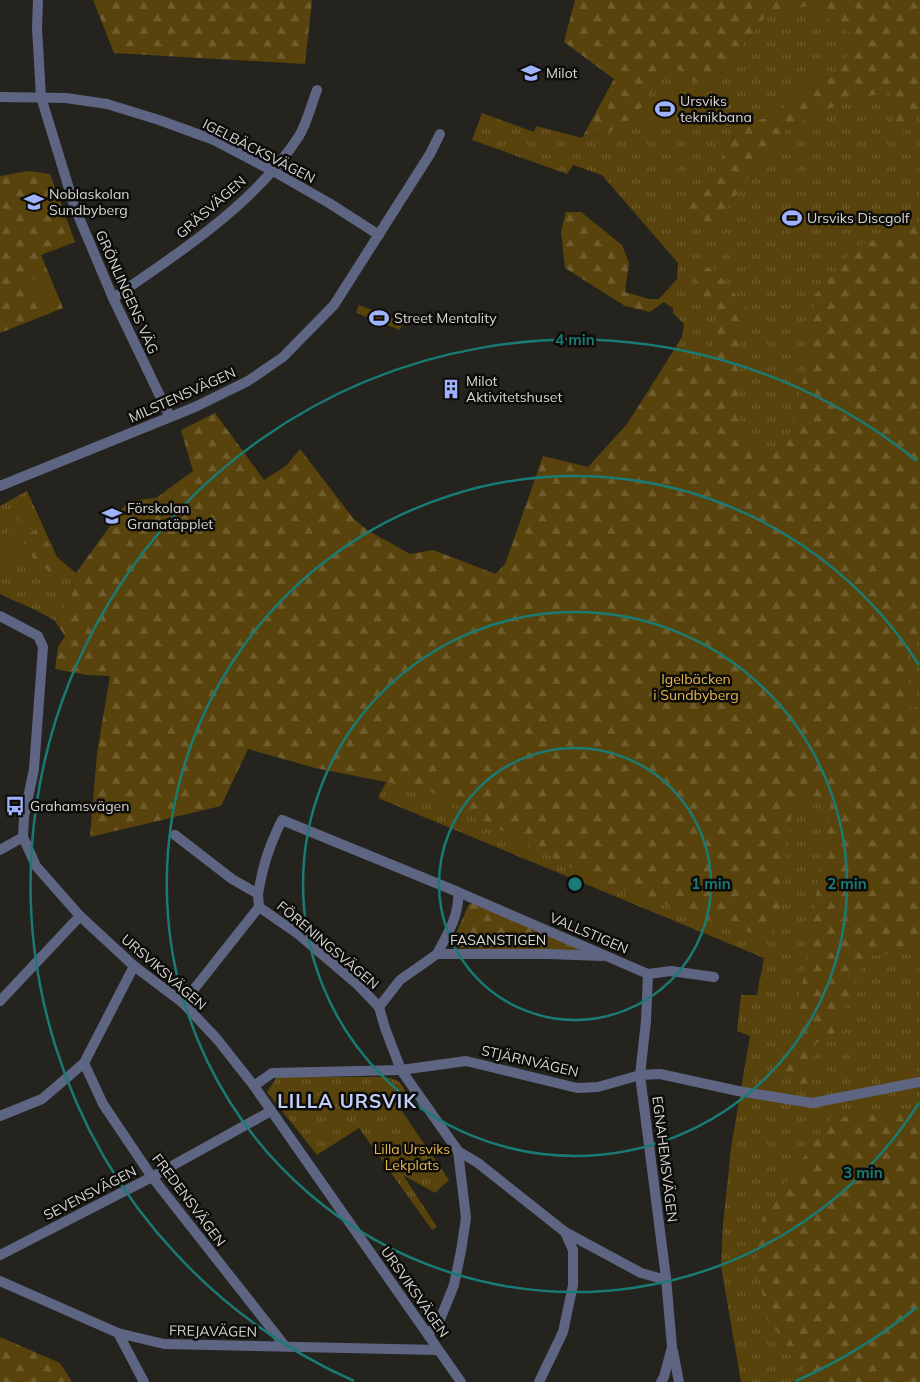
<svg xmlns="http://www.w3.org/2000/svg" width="920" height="1382" font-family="Mulish,sans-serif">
<defs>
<pattern id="grass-tufts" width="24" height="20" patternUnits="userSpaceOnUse" patternTransform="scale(1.25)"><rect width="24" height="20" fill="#59430c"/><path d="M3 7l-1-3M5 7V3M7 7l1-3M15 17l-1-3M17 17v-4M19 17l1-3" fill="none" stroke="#705d2e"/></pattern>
<pattern id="forest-firs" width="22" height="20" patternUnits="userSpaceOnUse" patternTransform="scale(1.25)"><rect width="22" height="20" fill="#59430c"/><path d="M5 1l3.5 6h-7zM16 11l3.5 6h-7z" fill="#705d2e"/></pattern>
</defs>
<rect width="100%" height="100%" fill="#25231e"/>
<g fill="url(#grass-tufts)" fill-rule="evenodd">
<path d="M786,0H920V1382H741L721,1266L723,1224L731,1148L750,1036L737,1031L741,995H757L764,958L378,798L489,581L620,442L662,377L655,380L682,337L684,324L673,313V308L659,299L677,279L678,263L602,175L573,165L567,174L472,140L482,113L534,132L536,126L582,138L610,132L636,116L670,64L708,88L769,12ZM849,53L824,111L790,125L716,221L681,209L715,171L741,122L776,117L809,81L835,77Z"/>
<path d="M27,491L57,557L76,573L71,599L55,621C39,610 18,603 0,594V506Z"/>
<path d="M277,1077H383C399,1079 402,1082 408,1098L397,1104L449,1180L435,1193L403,1175L437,1227L432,1230L359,1128L317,1155L267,1092Z"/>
</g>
<g fill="url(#forest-firs)">
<path d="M93,0H312L305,64L114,53Z"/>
<path d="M575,0H920V112L894,144L891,92L855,98L790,125L716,221L691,226L681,209L715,171L741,122L776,117L809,81L835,77L857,38L807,6L769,12L707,89L670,64L636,116L610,132L582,138L614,79L564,42Z"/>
<path d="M29,171L50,174L75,242L41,255L63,308L0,333V176Z"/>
<path d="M566,212H581L622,245L629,263L625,292L649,299H668L650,312L625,306L565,268L561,231Z"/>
<path d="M920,221V639L906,643L911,710L920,705V806L917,808L920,819V948L866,957L836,1032L816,1043L807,1093L779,1064L792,1049L831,802L793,799L781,903L772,940L596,881L427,790L315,768L248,749L221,806L90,837L97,753L110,676L87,675L55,669L58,647L65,636L55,621L71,599L76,573L128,501L156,498L193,471L181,430L215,413L264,480L286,466L300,449L353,518L367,530L410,554L433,550L501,576L543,456L588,467L627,424L655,380L709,353L719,321L692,276L711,266L749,311L741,338L739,438L766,453L787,444L805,373L815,295L855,247Z"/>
<path d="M40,529L55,557L66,566L54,587L51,573L33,557L23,536Z"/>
<path d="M473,903L579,947L578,952L452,948L451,945L469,904Z"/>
<path d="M920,1108V1382H813L768,1319L759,1278L758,1241L763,1215L831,1118L911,1111Z"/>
<path d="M0,1337L60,1363L72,1382H0Z"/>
</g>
<g fill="#59430c">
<path d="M667,85L687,96L673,123L656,132L641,121Z"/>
<path d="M43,275L57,307L40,315L26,282Z"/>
<path d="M359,305L403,322L400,330L356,313Z"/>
<path d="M28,500L40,526L26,532L13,507Z"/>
<path d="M16,528L30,555L0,571V536Z"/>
</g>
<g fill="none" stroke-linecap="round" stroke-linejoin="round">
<g stroke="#5d6582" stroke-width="10">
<path d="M38,0L37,28L41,97L75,208L113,298L170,417"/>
<path d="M0,97L66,98L107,104L159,120L214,140L273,171L329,203L379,235"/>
<path d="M113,298C178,254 256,203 299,136C307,123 311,105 317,90"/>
<path d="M0,486L195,407L248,381L283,357L334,305L430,154L440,134"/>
<path d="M0,616L38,636L43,647L34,769L24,817L23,837L36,866L80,916L134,966L183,1003L217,1039L254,1086L461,1382"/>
<path d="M175,835L232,879L258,894L259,907L298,934L358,985L379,1007L385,1028L401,1070L458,1151L478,1163L565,1232L641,1273L659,1278H666"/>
<path d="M0,850L23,837"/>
<path d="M458,892L648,974L671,971L714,977"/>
<path d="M258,894C263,865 269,846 282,820L458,892C460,914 447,935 437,954"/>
<path d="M648,974L646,1021L640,1075L666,1278L672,1347L664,1377L661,1382"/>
<path d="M0,1001L80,916"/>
<path d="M183,1003L259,907"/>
<path d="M379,1007L400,980L437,954H549L602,956"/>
<path d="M84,1063L103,1104L152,1177L285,1346"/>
<path d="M254,1086L272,1073L401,1070L466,1061L577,1088L598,1087L640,1075L660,1074L738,1091L812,1103L920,1082"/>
<path d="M0,1116L42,1099L84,1063L134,966"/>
<path d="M0,1255L152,1177L271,1111"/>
<path d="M0,1281L118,1333L164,1344L438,1350"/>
<path d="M118,1333L144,1382"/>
<path d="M428,1334L439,1322L454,1285L461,1251L466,1218L458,1151"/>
<path d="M673,1351L679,1382"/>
<path d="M539,1382L563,1332L573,1285V1250L565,1232"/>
</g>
</g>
<g fill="none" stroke="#197b73" stroke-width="2.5">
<circle cx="575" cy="884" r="136"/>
<circle cx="575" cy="884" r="272"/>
<path d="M919 1103A408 408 0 1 1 919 665"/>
<path d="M917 1307A544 544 0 0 1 796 1381M354 1381A544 544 0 1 1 917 461"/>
</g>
<defs>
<symbol id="school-bare" viewBox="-9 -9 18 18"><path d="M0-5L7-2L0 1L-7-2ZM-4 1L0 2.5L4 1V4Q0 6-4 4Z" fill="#9fb3fd" stroke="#0d0c0a" stroke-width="2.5" paint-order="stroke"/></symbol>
<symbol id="stadium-bare" viewBox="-9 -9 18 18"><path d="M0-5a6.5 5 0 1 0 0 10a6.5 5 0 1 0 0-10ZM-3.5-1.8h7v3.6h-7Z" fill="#9fb3fd" stroke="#0d0c0a" stroke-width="2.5" paint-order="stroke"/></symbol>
<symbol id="building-bare" viewBox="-9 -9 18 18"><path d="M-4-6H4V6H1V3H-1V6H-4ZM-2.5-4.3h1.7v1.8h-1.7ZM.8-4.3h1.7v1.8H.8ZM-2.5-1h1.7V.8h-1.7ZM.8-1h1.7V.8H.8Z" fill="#9fb3fd" stroke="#0d0c0a" stroke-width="2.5" paint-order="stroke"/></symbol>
<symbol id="bus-bare" viewBox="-9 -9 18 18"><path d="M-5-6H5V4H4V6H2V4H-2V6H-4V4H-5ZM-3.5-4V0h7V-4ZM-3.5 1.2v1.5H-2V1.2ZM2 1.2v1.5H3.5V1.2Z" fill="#9fb3fd" stroke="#0d0c0a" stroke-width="2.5" paint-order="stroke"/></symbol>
</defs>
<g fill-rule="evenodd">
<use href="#school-bare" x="517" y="59" width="28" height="28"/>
<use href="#stadium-bare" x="651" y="95" width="28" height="28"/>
<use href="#school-bare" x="20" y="188" width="28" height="28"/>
<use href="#stadium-bare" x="778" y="204" width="28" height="28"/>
<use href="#stadium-bare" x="365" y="304" width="28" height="28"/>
<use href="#building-bare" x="437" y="375" width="28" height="28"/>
<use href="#school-bare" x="98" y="502" width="28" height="28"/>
<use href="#bus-bare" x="1" y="792" width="28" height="28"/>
</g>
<g text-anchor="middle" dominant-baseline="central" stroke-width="5" stroke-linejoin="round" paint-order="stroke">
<g font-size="14" fill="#d6d5d1" stroke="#0d0c0a" text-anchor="start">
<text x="546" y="73">Milot</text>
<text x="680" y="101">Ursviks<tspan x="680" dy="16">teknikbana</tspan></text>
<text x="49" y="194">Noblaskolan<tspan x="49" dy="16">Sundbyberg</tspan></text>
<text x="807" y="218">Ursviks Discgolf</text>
<text x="394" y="318">Street Mentality</text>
<text x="466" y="381">Milot<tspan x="466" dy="16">Aktivitetshuset</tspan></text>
<text x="127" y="508">Förskolan<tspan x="127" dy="16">Granatäpplet</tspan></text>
<text x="30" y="806">Grahamsvägen</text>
</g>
<g font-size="14" fill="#d6d5d1" stroke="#0d0c0a">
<text transform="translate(259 151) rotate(27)">IGELBÄCKSVÄGEN</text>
<text transform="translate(211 207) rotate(-41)">GRÄSVÄGEN</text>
<text transform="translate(127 292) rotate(66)">GRÖNLINGENS VÄG</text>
<text transform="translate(182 395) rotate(-24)">MILSTENSVÄGEN</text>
<text transform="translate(589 933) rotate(23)">VALLSTIGEN</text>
<text x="498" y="940">FASANSTIGEN</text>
<text transform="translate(328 945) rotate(40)">FÖRENINGSVÄGEN</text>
<text transform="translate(164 972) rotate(41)">URSVIKSVÄGEN</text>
<text transform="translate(530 1061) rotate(13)">STJÄRNVÄGEN</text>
<text transform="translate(665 1159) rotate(83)">EGNAHEMSVÄGEN</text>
<text transform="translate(90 1193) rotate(-27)">SEVENSVÄGEN</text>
<text transform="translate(189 1200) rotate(53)">FREDENSVÄGEN</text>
<text transform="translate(415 1292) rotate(55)">URSVIKSVÄGEN</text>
<text transform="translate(213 1331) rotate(1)">FREJAVÄGEN</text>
</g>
<g font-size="14" fill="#e6b84c" stroke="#0d0c0a">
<text x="696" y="679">Igelbäcken<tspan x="696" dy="16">i Sundbyberg</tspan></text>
<text x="412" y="1149">Lilla Ursviks<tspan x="412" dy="16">Lekplats</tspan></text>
</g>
<g font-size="19" font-weight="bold" letter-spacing="1" fill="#c2cff9" stroke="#0d0c0a">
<text x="347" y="1101">LILLA URSVIK</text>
</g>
</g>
<circle cx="575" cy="884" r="8" fill="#197b73" stroke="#0d0c0a" stroke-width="2.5"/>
<g font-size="15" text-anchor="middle" font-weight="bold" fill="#197b73" stroke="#0d0c0a" stroke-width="5" stroke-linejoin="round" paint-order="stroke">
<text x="575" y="345">4 min</text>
<text x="711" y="889">1 min</text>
<text x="847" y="889">2 min</text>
<text x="863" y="1178">3 min</text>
</g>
</svg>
